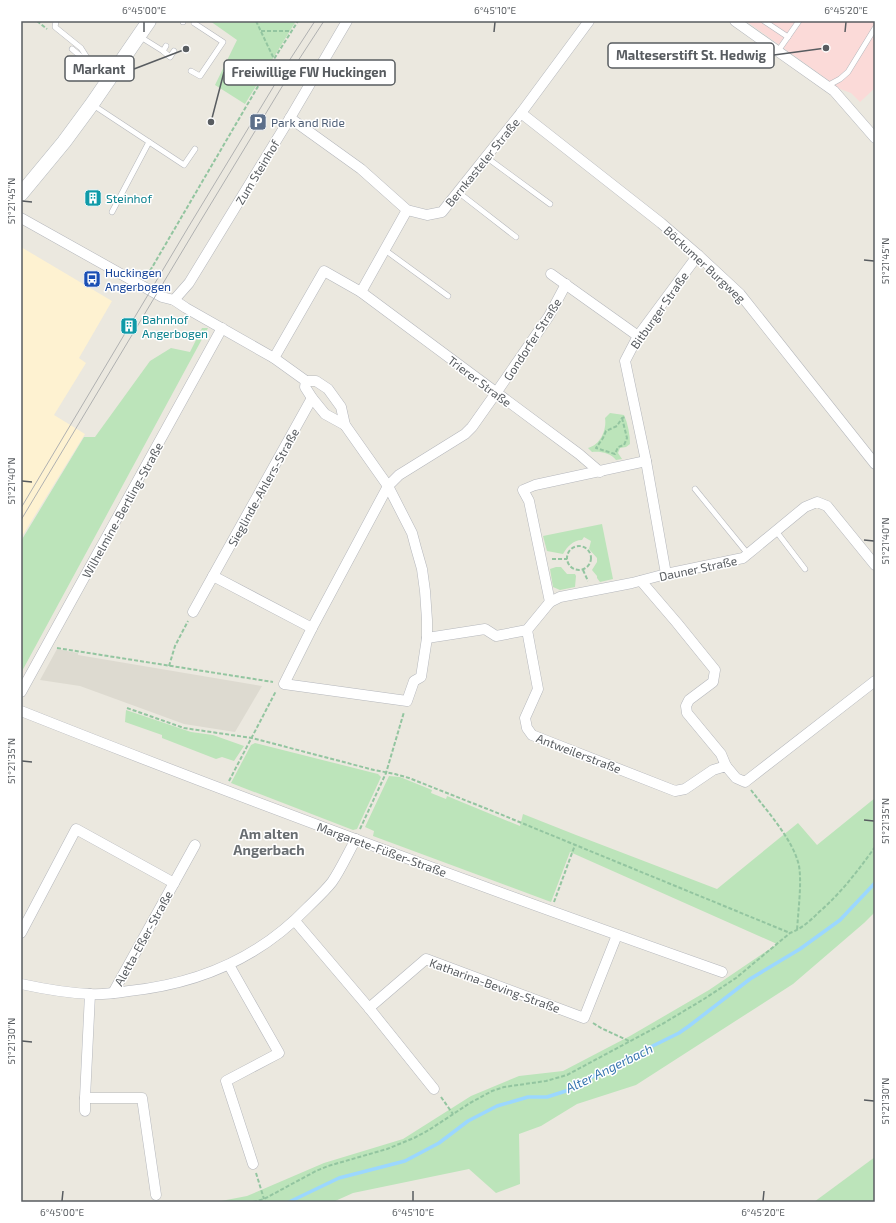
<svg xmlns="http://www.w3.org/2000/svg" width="896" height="1223" font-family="'Exo 2',sans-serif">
<rect width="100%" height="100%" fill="#ebe8df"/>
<path fill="#fef2d1" d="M21,247L112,301L79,358L86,363L54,415L85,434L21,538Z"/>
<path fill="#dddad0" d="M57,649L78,653V655L262,686L235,732L184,724L80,686L40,680Z"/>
<path fill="#fbdad8" d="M746,21H875V88L860,102L851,93L840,89L828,80Z"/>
<g fill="#bce4ba">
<path d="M210,21H296L245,104L215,85L237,40Z"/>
<path d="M202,328H208L21,673V541L84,437H95L150,361L171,348L190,352Z"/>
<path d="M610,413L624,415C628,424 630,435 630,444L626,447L620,448L618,453L622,459L616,460C611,453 600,451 592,452L588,448C600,445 607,430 605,418Z"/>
<path d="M602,524L613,579L600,582L597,578V576L592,570L597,562V558L589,549L591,541L584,537L582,540C573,540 567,547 563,554L547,551L543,536Z"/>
<path d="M556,567H561L567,574H575L576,576L575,587L560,590L553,587L550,569Z"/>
<path d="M126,710L191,732L213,735L244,746L234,761L222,757L216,759L162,738V735L125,722Z"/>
<path d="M255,743L378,774L381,777L357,829L353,830L231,783L251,745Z"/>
<path d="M389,776L400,777L432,790L431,793L446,799L447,796L520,826L523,814L576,835L717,889L798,823L817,845L875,798V912L864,923L793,984L636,1085L577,1104L541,1126L519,1134L520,1184L496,1193L469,1169L353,1193L333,1202H216L247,1196L324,1163L403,1139L471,1096L519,1076L563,1071L630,1036L709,990L777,944L570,852L551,902L373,836L374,831L365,827Z"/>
<path d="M875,1157V1202H814Z"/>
</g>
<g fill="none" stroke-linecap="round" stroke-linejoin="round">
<path stroke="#9bd7ff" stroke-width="3.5" d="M289,1202L339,1178L405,1161L439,1143L468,1121L497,1106L528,1097H547L569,1090L606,1069L679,1033L689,1026L750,979L800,949L840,920L875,883"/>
<defs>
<g id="lane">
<path d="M56,21L55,27L81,48L93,67"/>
<path d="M764,21L788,37"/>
<path d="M183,22V21"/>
<path d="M139,36L163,51L166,46"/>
<path d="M72,49L108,79"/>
<path d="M163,51L170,57L174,51"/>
<path d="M778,51L799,21"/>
<path d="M191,71L200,76L223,42L194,23"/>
<path d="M827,86L840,79L848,72L875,28"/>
<path d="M93,105L184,165L195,149"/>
<path d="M486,157L550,204"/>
<path d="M458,192L516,237"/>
<path d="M112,212L149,142"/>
<path d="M385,250L448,296"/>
<path d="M695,489L748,554"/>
<path d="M776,531L805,569"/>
</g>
<g id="street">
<path d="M735,21L834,91L875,138"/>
<path d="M521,113L661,223L698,255L740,294L875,464"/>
<path d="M290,118L361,169L407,210L427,215L442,212L521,113L589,21"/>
<path d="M21,218L162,297L174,300L186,308L274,358L306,381H316L328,389L341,407L345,425L388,486L412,533L416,548L422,569L425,591L427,620V638L421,677L414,681L407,701L284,684L312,628L388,486L399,475L465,434L472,427L496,393L549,316L566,284"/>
<path d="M551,274L638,336"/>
<path d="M361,292L407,210"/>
<path d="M174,300L189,283L290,118L347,21"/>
<path d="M274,358L324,271L361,292L579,454L600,472"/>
<path d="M306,381L305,387L312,398L325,414L345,425"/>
<path d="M666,574L646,461L625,361L638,336L698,255"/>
<path d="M213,576L312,628"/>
<path d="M641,581L677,623L715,670L713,682L689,700L686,706L687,713L721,754L726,766"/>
<path d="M550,602L529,501L523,490L535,485L646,461"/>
<path d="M193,612L312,398"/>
<path d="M527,630L538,689L525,718L527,728L532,735L675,791L685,789L713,770L726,766L736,778L745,782L875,681"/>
<path d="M427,638L485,629L496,636L527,630L550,602L560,597L632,583L666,574L743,558L805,507L817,502L827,506L875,565"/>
<path d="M21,692L222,328"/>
<path d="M21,711C253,803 487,889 722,972"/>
<path d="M295,921L369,1008L426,959L584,1018L617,935"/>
<path d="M21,933L76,829L174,883"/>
<path d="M229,965L279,1053L226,1081L253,1164"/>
<path d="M21,984C44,989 67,993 90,994C103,995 116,993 129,991C197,984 259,958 307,908C315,900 325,891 332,882C341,869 348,853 356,839"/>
<path d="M113,993L195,845"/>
<path d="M369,1008L434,1089"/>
<path d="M85,1098H142L156,1195"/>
<path d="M85,1111V1098L90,994"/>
</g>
<path id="secondary" d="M21,194L64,142L92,104L149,21"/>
</defs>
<use href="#lane" stroke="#b5b7bc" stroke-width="6"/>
<use href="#street" stroke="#b5b7bc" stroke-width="11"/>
<use href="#secondary" stroke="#b3b7bc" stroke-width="15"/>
<g stroke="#93c5a0" stroke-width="2" stroke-dasharray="4 2" stroke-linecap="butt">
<path d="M37,21L47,29"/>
<path d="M256,21L274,59"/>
<path d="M261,31H292"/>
<path d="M147,276L274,59L298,21"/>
<path d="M622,418L627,438L624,445L618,447L615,454L596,448L603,438L606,431L617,426L622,418L625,417"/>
<circle cx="579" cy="558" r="12"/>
<path d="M552,559H567"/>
<path d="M583,570L588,581"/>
<path d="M57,648L273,682"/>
<path d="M169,666L175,646L188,621"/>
<path d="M127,708L184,728L252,738L374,770L395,774L409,778L495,812L790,933"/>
<path d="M229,781L276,691"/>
<path d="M751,790C767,811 794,841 799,866C802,883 798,912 797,931"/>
<path d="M360,829L386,773L404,712"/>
<path d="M554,902L575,845"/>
<path d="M593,1023L601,1028L629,1041"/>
<path d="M441,1097L453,1114"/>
<path d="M256,1173L264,1199"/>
<path d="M253,1202L264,1199L316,1171L328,1166L387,1149L414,1138L429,1130L470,1103L492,1091L504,1087L546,1081L567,1075L664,1023L704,999L736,978L790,933C801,929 810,921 818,913C841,893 857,872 875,847"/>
</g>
<use href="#lane" stroke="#fff" stroke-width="5"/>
<use href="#street" stroke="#fff" stroke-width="10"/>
<use href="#secondary" stroke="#fff" stroke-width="14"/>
<g stroke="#b0b1b1" stroke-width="1">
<path d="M21,508L189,226L289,61L315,21"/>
<path d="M21,520L195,230L294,67L324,21"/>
</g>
</g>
<path fill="none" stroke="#585c60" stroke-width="1.5" d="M144,32V22M494,32L495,22M845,32L846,22M22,201L32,202M864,260L874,261M22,481L32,482M864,540L874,541M22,761L32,762M864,820L874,821M22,1041L32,1042M864,1100L874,1101M62,1201L63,1191M413,1201V1191M763,1201L764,1191"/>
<defs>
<symbol id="parking-square" viewBox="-11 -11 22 22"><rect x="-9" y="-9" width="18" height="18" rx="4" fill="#5c6f8a" stroke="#fff"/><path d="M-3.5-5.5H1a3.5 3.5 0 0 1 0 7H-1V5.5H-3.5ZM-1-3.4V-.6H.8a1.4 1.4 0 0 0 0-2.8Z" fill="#fff"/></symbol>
<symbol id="building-square" viewBox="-11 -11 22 22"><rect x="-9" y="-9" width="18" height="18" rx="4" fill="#0f9aa8" stroke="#fff"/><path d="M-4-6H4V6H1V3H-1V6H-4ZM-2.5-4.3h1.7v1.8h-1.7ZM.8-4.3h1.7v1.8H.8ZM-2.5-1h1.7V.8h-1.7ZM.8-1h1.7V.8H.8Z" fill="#fff"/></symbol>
<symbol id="bus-square" viewBox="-11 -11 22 22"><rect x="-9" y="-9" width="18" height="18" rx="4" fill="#1a4fb4" stroke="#fff"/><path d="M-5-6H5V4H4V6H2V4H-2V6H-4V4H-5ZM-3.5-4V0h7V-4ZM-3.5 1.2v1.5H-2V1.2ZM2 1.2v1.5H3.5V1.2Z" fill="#fff"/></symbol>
</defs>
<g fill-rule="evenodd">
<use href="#parking-square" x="248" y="112" width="20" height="20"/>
<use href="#building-square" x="83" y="188" width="20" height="20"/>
<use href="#bus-square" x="82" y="269" width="20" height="20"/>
<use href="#building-square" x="119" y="316" width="20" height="20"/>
</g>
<g text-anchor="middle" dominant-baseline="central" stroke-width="3" stroke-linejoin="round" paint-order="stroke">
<g font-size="12" fill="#4e5e75" stroke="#fff" text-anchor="start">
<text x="271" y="122">Park and Ride</text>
</g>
<g font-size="12" fill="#585c60" stroke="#fff">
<text transform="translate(482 162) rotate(-51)">Bernkasteler Straße</text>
<text transform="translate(257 172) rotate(-59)">Zum Steinhof</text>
<text transform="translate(705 264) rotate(43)">Böckumer Burgweg</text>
<text transform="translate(659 310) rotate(-55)">Bitburger Straße</text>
<text transform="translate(532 339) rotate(-57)">Gondorfer Straße</text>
<text transform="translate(480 381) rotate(37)">Trierer Straße</text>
<text transform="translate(263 487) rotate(-61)">Sieglinde-Ahlers-Straße</text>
<text transform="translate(122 510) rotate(-61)">Wilhelmine-Bertling-Straße</text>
<text transform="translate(698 568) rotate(-12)">Dauner Straße</text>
<text transform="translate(579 753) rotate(21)">Antweilerstraße</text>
<text transform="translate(382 849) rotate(20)">Margarete-Füßer-Straße</text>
<text transform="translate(143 938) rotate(-61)">Aletta-Eßer-Straße</text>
<text transform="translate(495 985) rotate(20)">Katharina-Beving-Straße</text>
</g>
<g font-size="12" fill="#0d838f" stroke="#fff" text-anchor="start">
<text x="106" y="198">Steinhof</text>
<text x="142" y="319">Bahnhof<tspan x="142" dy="14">Angerbogen</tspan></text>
</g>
<g font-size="12" fill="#164399" stroke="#fff" text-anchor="start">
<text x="105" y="272">Huckingen<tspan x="105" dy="14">Angerbogen</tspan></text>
</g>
<g font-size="13" font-style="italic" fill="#3a78b0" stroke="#fff">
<text transform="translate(609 1068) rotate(-26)">Alter Angerbach</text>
</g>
<g font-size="14" font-weight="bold" fill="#696e72" stroke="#fff">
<text x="269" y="833">Am alten<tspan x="269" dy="16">Angerbach</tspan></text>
</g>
</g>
<path fill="none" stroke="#585c60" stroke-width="1.5" d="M826 48L774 55M186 49L134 69M211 122L224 72"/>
<g fill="#585c60" stroke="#fff" stroke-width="1.5">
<circle cx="826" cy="48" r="4"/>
<circle cx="186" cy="49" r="4"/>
<circle cx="211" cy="122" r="4"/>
</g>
<g fill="#fff" stroke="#585c60" stroke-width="1.5">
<rect x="608" y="43" width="166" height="25" rx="4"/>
<rect x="65" y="56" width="69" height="25" rx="4"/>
<rect x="224" y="60" width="171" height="25" rx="4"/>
</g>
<g font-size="13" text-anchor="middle" font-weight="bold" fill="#585c60">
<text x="691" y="60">Malteserstift St. Hedwig</text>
<text x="99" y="74">Markant</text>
<text x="309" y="77">Freiwillige FW Huckingen</text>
</g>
<rect width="896" height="1223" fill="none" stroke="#ffffff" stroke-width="44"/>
<rect x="22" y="22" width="852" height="1179" fill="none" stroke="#585c60" stroke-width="1.5"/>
<g font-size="10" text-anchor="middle" fill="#585c60">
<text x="144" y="14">6°45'00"E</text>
<text x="495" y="14">6°45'10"E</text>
<text x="846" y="14">6°45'20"E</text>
<text transform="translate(11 201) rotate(-90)" y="4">51°21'45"N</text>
<text transform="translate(885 261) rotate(-90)" y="4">51°21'45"N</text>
<text transform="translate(11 481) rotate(-90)" y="4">51°21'40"N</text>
<text transform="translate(885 541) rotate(-90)" y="4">51°21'40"N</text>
<text transform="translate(11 761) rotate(-90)" y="4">51°21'35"N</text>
<text transform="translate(885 821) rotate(-90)" y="4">51°21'35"N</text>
<text transform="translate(11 1041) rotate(-90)" y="4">51°21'30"N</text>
<text transform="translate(885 1101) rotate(-90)" y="4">51°21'30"N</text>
<text x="62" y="1216">6°45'00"E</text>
<text x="413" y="1216">6°45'10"E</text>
<text x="763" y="1216">6°45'20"E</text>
</g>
</svg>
